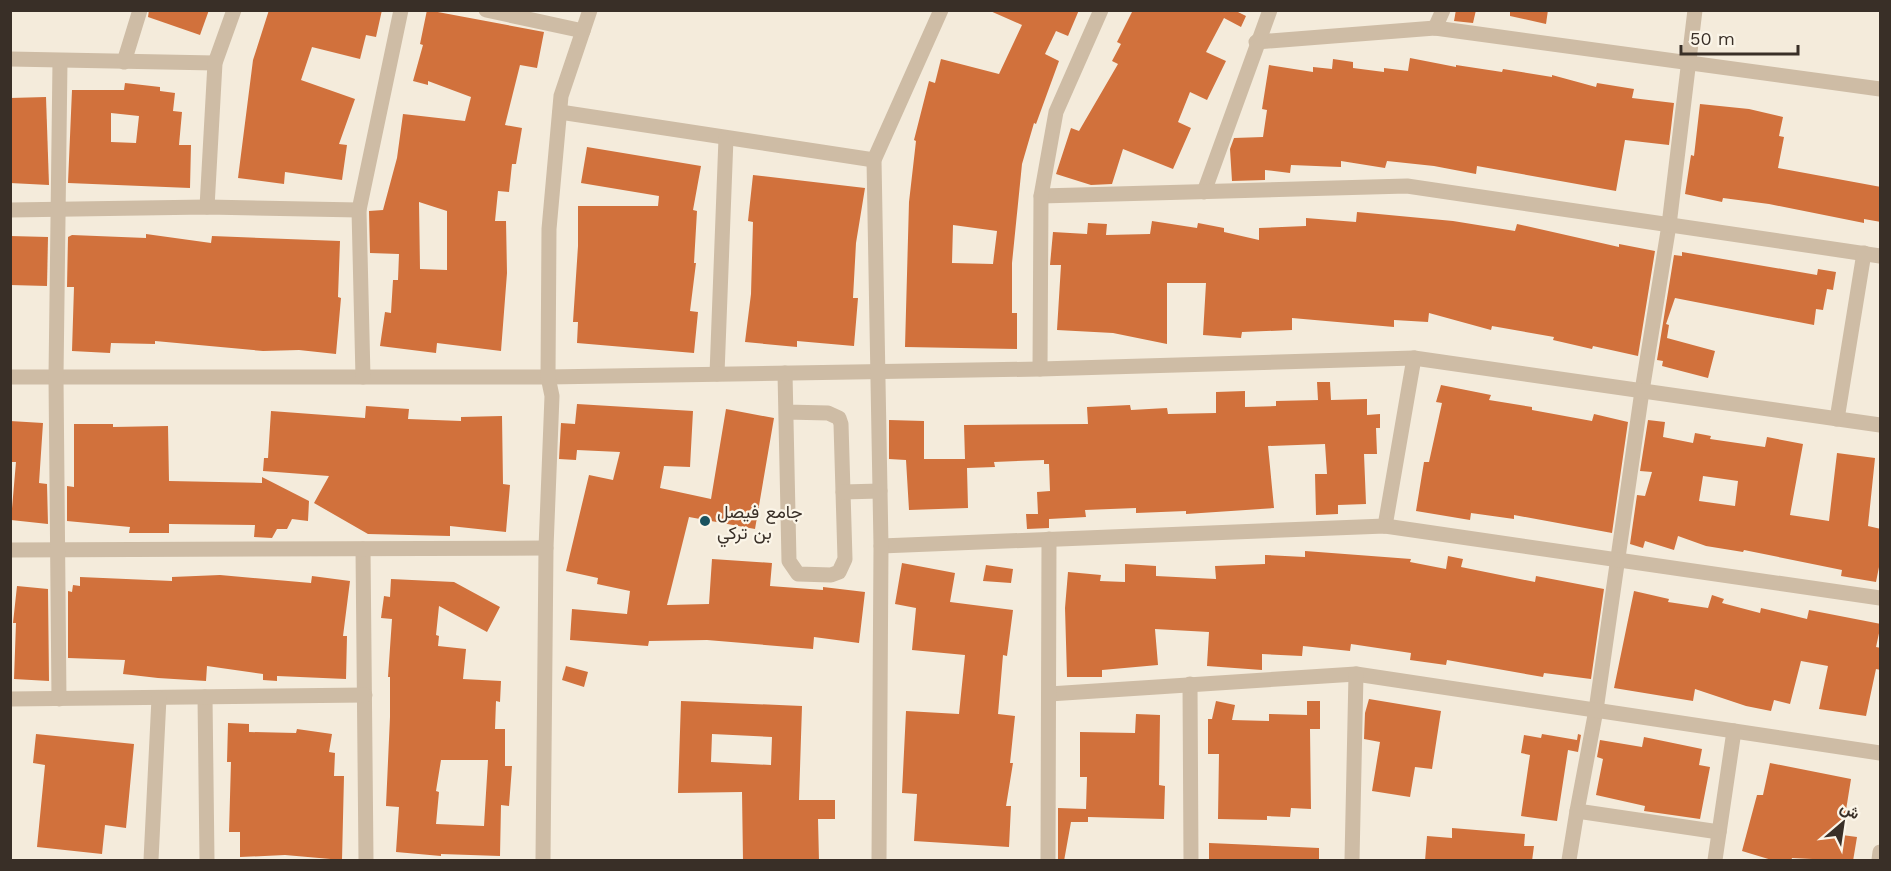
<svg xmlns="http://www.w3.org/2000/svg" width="1891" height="871" font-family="'Work Sans',Vazirmatn,sans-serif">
<rect width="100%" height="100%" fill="#f4ebdb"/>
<g fill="#d1713c" fill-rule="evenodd">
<path d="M149,10H209L200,35L148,17Z"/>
<path d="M269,10H382L376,37L366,35L360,59L312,47L301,80L355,99L339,144L347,145L342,180L285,172L284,184L238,178L253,60Z"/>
<path d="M427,10L544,32L537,68L520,65L505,125L522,128L516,164H512L509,192L498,191L495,221H506L507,273L501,351L437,343L436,353L380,346L385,312L391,313L393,280H398L399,254L370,253L369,211L383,210L397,158L403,114L465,121L471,97L428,81V85L413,81L423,45L420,44ZM419,202L447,211V270L420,269Z"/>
<path d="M988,10H1079L1068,36L1056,31L1045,54L1059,61L1036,124L1034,123L1022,164L1012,263V313H1017V349L905,347L909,202L916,141L914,140L929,81L935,83L941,59L999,74L1022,25ZM953,225L997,231L993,264L952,263Z"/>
<path d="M1133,10H1234L1246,16L1241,27L1224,18L1206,52L1226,61L1207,100L1190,92L1178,122L1191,128L1173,169L1123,149L1112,184L1091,185L1056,174L1071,128L1079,131L1118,64L1112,61L1121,44L1117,42Z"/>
<path d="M1456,10H1476L1473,23L1454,21Z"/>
<path d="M1510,10H1548L1546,24L1510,16Z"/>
<path d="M1410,58L1456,67V65L1502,72L1503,69L1552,77V75L1596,87L1597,83L1634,89L1632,98L1674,103L1669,145L1625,140L1616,191L1477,166L1476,174L1434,166L1387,161L1385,168L1341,161V167L1291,165L1290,173L1265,170V180L1232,181L1230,149L1234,138L1263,137L1267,110L1262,109L1269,65L1313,72V67L1332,69L1333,59L1353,62V68L1384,72V68L1408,71Z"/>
<path d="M125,83L160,87V91L175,93L173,111L182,112L179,145H191L190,188L68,183L72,90H124ZM111,113L139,116L136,143L111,142Z"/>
<path d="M46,97L49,185L10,183V98Z"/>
<path d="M1700,104L1749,109L1783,117L1779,136L1784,137L1778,168L1881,187V222L1864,219V223L1769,204L1723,198L1722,202L1685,194L1691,155L1694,156Z"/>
<path d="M587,147L701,166L693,210L697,211L694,263H696L690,311L698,312L694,353L577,343L578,322H573L578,246V206H658L659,196L581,183Z"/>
<path d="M753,175L865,188L856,243L853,298H858L854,346L797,341V347L745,342L751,294L753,222L748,221Z"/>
<path d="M1357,212L1453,221L1515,231L1517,224L1619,247V244L1655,251L1638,356L1593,346L1592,349L1553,340L1554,337L1492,326L1491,330L1429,313L1428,322L1394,320V327L1292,318V330L1242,332L1241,338L1203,335L1206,283H1167V344L1113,333L1057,330L1061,265H1050L1053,232L1087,234L1088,223L1107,224L1106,235L1150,234L1152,221L1197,228L1198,223L1224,228V232L1259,240V228L1306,226V218L1356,222Z"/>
<path d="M146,234L211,243L212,236L340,241L338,297L341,298L336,354L299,350L263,351L155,341V344L111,343L110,353L72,351L74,287H67L68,237L72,235L146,238Z"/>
<path d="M10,236L48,237L47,286L10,285Z"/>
<path d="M1682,252L1817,275L1818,269L1836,272L1833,290L1827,289L1823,310L1816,309L1814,325L1675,298L1666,324L1669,325L1667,338L1715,351L1708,378L1662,366L1663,361L1657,360L1674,255L1682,256Z"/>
<path d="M1317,382H1330L1331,400L1367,399V415L1380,414V428H1376L1377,454H1364L1366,504L1338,505V514L1316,515L1315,474H1327L1325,444L1268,446L1274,508L1186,514V511L1136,513V508L1085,510L1086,517L1049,519V528L1027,529L1026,514H1038L1037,492L1050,491L1049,464H1044V460L994,462L995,467L967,468L968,508L909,510L906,460L889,459V420L924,421V459H965L964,425L1088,424L1087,407L1130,405L1131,410L1167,408L1168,414L1216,413V392L1245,391V407L1276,406V401L1318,400Z"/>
<path d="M1441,385L1491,395L1489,400L1532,407V410L1592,421L1594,414L1628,422L1612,533L1514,515V519L1471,513L1470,520L1416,511L1424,462H1429L1442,403L1436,402Z"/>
<path d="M577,404L693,411L690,467L664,466L660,488L711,499L726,409L774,418L755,529L689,517L667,605L709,604L712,559L772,563L770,586L823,590V587L865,592L859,643L814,637L813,649L707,640L649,641L648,646L570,640L572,609L627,614L630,591L597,584L598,578L566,571L589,475L613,480L620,452L577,450L576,460L559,459L561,423L575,424Z"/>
<path d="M366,406L409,409L408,419L461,421V417L502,416L503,484L510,485L506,532L450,526V536L368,534L314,503L329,476L263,471L264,458H268L271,411L365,418Z"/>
<path d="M1648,420L1665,422L1663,437L1693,443L1695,433L1711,436L1710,439L1765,447L1767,437L1803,444L1790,515L1829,521L1837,453L1875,458L1868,526L1881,529V557L1876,582L1841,576L1842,570L1744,550L1743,552L1706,546L1678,536L1674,550L1645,541L1643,548L1630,544L1637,495L1645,496L1652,472L1640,471ZM1703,476L1738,481L1735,506L1699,501Z"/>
<path d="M10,421L43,423L39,483L47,484L48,524L11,520L16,462H10Z"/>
<path d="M74,424H113V427L168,426L169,481L262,483V477L309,501L308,521L292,519L287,529H277L272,538L254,537L255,525L169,524V533H129L130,527L67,521V486L74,487Z"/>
<path d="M1305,551L1411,559L1410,562L1446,569L1448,556L1463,559L1461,567L1535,582L1536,576L1604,589L1591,679L1544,673L1543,677L1447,660L1446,665L1410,660L1411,653L1351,644L1350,651L1303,646L1302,656L1262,654V670L1207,666L1209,632L1155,629L1158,665L1102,670V677H1067L1065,608L1068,572L1101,575L1100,581L1125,582V564L1156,566V576L1216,579L1215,566L1265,564V555L1305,557Z"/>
<path d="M902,563L955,573L950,602L1013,610L1007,656L1003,655L998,714L1015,716L1010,763H1013L1006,806H1011L1009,847L914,841L917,794L902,793L906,711L959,714L965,655L912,650L916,608L895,604Z"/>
<path d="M986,565L1013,569L1011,583L983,581Z"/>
<path d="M220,575L311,583L312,576L350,581L343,636H347L346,679L277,676V681L263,680V674L207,666L206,681L158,678L123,674L125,660L68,658V591L72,592L73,585L80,586V577L172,581V577Z"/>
<path d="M391,579L454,582L500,607L487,632L439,606L436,635L439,636L438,646L466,649L463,679L501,681L500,702L496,701L495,729H505V766H512L509,806L501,805L500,856L441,854V856L396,852L399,807L386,806L390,717V677H388L392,619L381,618L384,596L390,597ZM441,760H488L484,826L436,824L439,792L436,791Z"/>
<path d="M17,586L48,589L49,681L14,679L16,623H13Z"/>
<path d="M1634,591L1669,599L1668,602L1708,608L1712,595L1724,599L1722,603L1760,613L1761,608L1807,619L1809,610L1881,624L1876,647L1881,648V670L1876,669L1866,716L1819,709L1828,666L1801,661L1790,704L1774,700L1771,711L1746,706L1695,689L1693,701L1614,688Z"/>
<path d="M566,666L588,672L584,687L562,680Z"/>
<path d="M1369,699L1441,711L1432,769L1415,767L1410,797L1372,791L1380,742L1364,739L1365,713Z"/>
<path d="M681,701L802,706L799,800H835V819H818L819,861H743L742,792L678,793ZM712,734L772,737L771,765L711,762Z"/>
<path d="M1216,701L1235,705L1232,720L1269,721V714L1307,715V701H1320V729H1310L1311,809L1291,808L1290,817L1267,816V820L1218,819L1219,754H1208V719H1212Z"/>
<path d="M1136,714L1160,715L1159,785L1165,786L1164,819L1088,817V822H1071L1064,861L1058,860V808L1086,809L1087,777H1080V732L1135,733Z"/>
<path d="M228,723L249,724V732L296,733L297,729L332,734L329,752L335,753L334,776H344L342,860L285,855L240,857V832H229L231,762H227Z"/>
<path d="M36,734L134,744L126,828L105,825L102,854L37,847L45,765L33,763Z"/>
<path d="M1542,734L1577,740L1578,734L1581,735L1578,752L1568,750L1557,821L1521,816L1530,755L1521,753L1524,735L1541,738Z"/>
<path d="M1644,737L1702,749L1699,765L1710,767L1700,819L1644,811L1645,806L1596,795L1603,759L1597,757L1600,740L1642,747Z"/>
<path d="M1770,763L1851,779L1842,835L1857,837L1853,861L1792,858L1791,861H1775L1742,851L1757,795H1763Z"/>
<path d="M1452,828L1525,834L1524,846H1534L1532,861H1425L1427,836L1452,838Z"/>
<path d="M1209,843L1319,848V861H1209Z"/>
</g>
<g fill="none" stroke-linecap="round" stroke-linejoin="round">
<g stroke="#cebca5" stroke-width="15">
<path d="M486,10L583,31"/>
<path d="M1695,10L1669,225L1642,391L1596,710L1577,811L1719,832"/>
<path d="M1435,28L1443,10"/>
<path d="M1256,42L1435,28L1880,89"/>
<path d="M10,59L215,63"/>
<path d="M124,62L140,10"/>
<path d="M560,112L874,160"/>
<path d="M1204,192L1270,10"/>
<path d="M1041,196L1407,186L1880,256"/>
<path d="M207,207L215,63L234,10"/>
<path d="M10,210L207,207L359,210"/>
<path d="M1040,369L1041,196L1056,112L1101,10"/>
<path d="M785,373L789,561L798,574L831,575L839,572L845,559L841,424L839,418L828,413L786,412"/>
<path d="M717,374L726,138"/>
<path d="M10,377H548L1040,369L1414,358L1880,425"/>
<path d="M363,377L359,210L401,10"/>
<path d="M1837,419L1864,253"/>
<path d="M843,492L880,491"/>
<path d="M1385,526L1414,358"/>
<path d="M881,546L1385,526L1880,598"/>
<path d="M363,549L366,860"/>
<path d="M10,550L546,548"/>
<path d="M1190,684L1191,860"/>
<path d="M1049,694L1356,674L1880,753"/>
<path d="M205,697L207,860"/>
<path d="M10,699L365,695"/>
<path d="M59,699L56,377L60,61"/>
<path d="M151,860L159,698"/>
<path d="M543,860L546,548L552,396L548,377L549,229L561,96L590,10"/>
<path d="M879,860L881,546L874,160L941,10"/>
<path d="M1048,860L1049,539"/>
<path d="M1352,860L1356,674"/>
<path d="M1569,860L1577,811"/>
<path d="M1715,860L1734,731"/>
<path d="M1879,860L1880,852"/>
</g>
</g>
<circle fill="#19525f" stroke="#fbf5e8" stroke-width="2" cx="705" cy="521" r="6"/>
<g text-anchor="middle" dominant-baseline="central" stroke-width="4.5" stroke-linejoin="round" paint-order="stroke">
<g font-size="18" fill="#392f27" stroke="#fbf5e8" text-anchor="start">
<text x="717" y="511">جامع فيصل<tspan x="717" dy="21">بن تركي</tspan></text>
</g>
</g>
<rect width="1891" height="871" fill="none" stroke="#392f27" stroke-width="24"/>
<g transform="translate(1843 823) rotate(29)" stroke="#fbf5e8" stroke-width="4.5" paint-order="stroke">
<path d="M0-4.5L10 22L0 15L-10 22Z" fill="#392f27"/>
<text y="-9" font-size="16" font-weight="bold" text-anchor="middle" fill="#392f27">ش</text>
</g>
<path d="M1681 45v9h117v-9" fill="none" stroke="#392f27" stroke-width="3"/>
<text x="1690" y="45" font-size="18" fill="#392f27" stroke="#fbf5e8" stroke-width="4.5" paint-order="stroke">50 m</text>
</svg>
